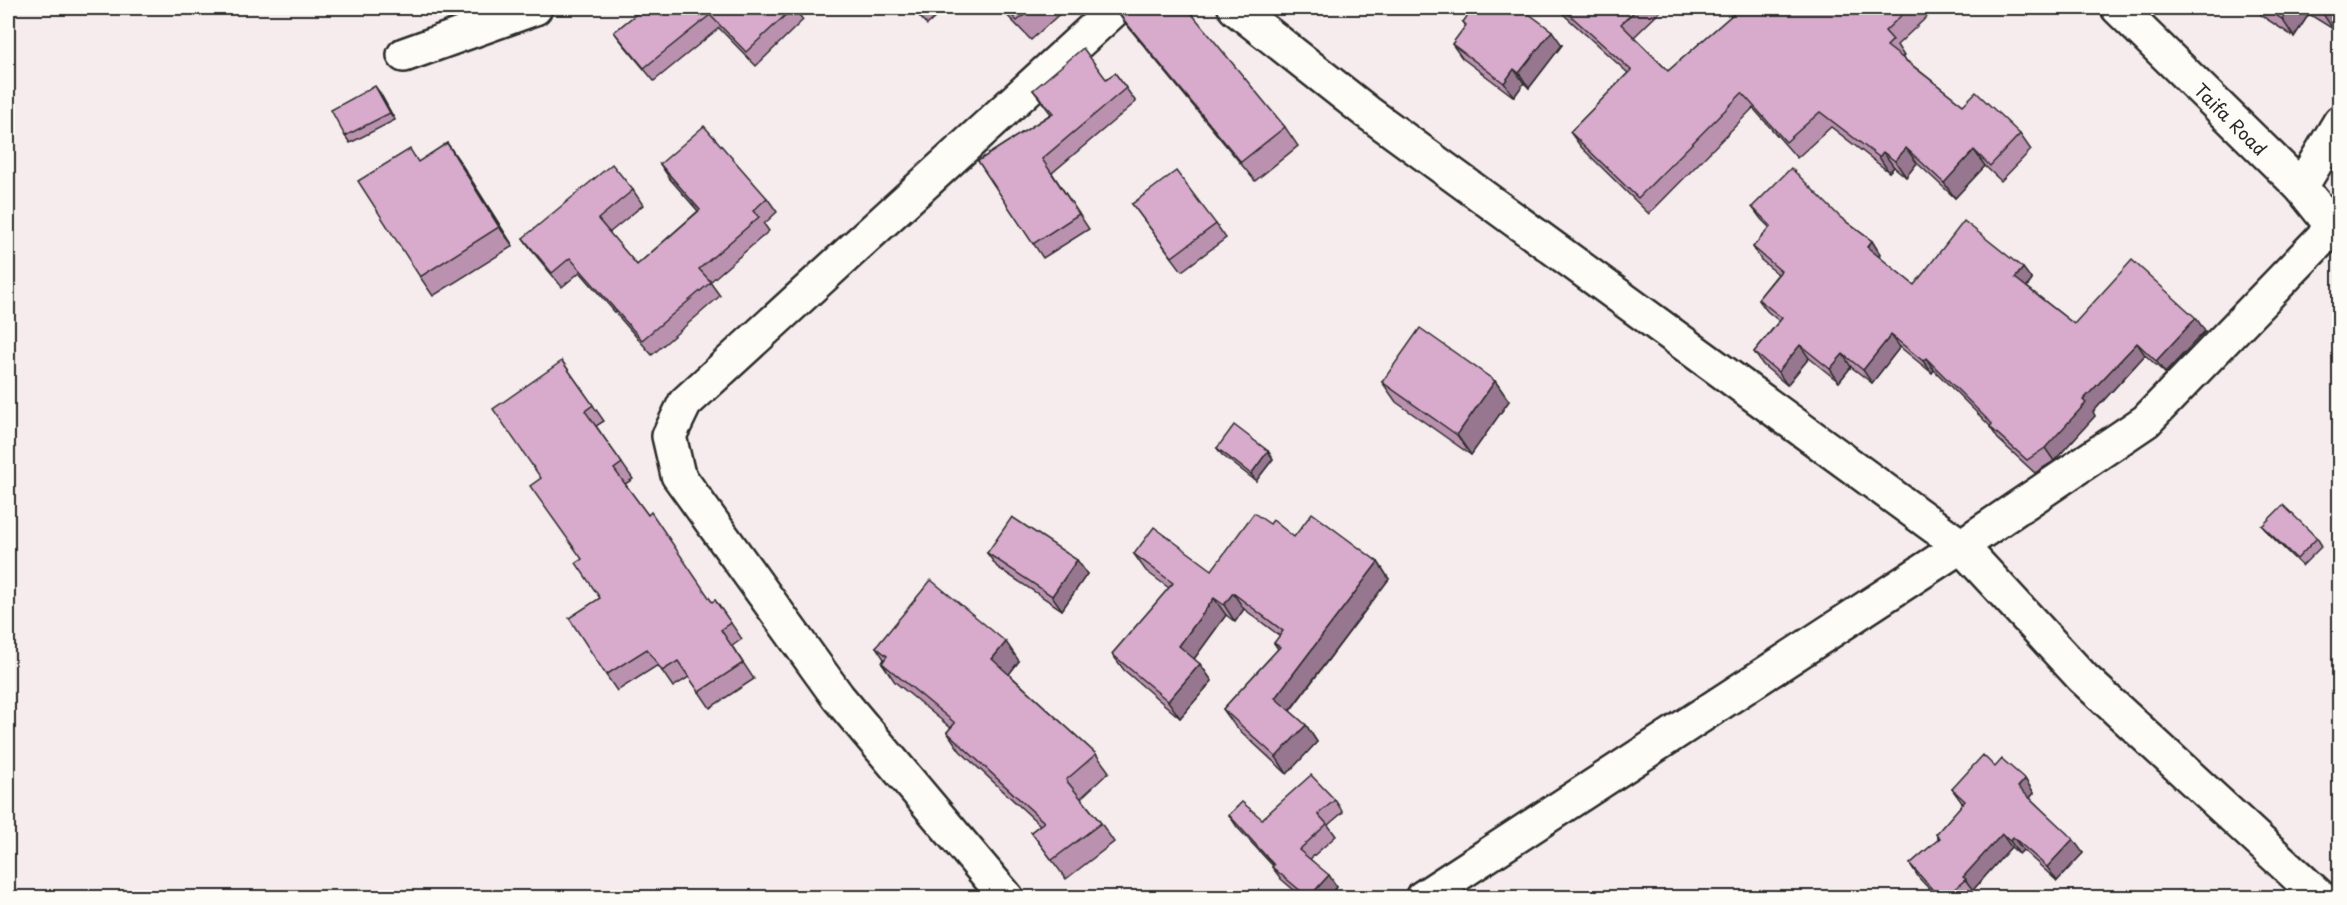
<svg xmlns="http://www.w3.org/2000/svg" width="2347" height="905" font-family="'Playpen Sans',sans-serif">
<rect width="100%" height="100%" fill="#f6ecee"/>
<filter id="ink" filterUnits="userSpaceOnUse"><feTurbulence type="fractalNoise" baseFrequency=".0167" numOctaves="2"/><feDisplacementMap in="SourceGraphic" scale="12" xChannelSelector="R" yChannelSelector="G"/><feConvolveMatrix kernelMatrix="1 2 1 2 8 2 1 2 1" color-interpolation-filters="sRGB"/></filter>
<g filter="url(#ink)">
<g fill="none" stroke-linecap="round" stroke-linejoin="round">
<defs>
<g id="street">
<path d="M1235,8L1367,112L1961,546L2083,678L2321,898"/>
<path d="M404,55L535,8"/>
<path d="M2301,187L2340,122"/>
<path d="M1007,898L838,697L678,475L669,436L685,403L1116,8"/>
<path d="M1422,898L1961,546L2146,421L2332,228"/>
</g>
<path id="highway" d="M2118,8L2301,187L2340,236"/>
</defs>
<use href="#street" stroke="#2b2b2b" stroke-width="38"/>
<use href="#highway" stroke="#2b2b2b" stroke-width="38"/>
<use href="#street" stroke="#fdfcf7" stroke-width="33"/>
<use href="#highway" stroke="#fdfcf7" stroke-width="33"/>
</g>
<g fill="#ba92af" stroke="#2b2b2b" stroke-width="1.5">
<path d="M644,8H794L803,20L756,66L719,28L654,81L624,45L614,32Z"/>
<path d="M912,8H946L927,25Z"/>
<path d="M1000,8H1066L1031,40Z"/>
<path d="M1114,8L1285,127L1298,146L1255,181L1126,24Z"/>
<path d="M1558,8H1664L1634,37L1668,71L1740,8H1925L1930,14L1897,45L1904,56L1902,57L1963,105L2020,134L2031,150L2001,181L1985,166L1955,198L1917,163L1906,177L1894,167L1889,172L1831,127L1797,158L1753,108L1649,214L1581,147L1570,132L1628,73L1563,14Z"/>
<path d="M2256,8H2340V19L2333,29L2309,14L2294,37L2262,16Z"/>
<path d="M1463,22L1562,45L1529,88L1524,83L1514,97L1462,58L1452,44L1466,26Z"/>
<path d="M1115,73L1136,102L1052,173L1089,229L1043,258L978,161L1051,114L1033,90L1106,79Z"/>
<path d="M380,93L395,120L350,143L345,136Z"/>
<path d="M447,143L460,162L513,246L433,296L420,277L419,162Z"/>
<path d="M660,164L767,198L777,212L764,224L769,231L710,282L720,296L652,355L580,272L562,287L533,252L523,238L633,190L643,205L609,233L637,265L698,211L670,179Z"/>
<path d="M1132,204L1216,224L1226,238L1182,271Z"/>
<path d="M1752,207L1841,218L1872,241L1880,254L1878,256L1914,285L2023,268L2032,280L2027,287L2074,324L2205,331L2165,373L2145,355L2093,412L2095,416L2054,461L2035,473L1998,439L1990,427V426L1934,370L1932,373L1900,347L1872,383L1851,367L1839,382L1809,358L1787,385L1763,365L1754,352L1779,321L1767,311L1758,299L1778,274L1761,260L1753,247L1770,228L1761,219Z"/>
<path d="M562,361L604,421L596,426L633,479L625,484L712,602L715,600L742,639L732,646L754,679L710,708L689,677L673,687L658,665L617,691L606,675L600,598L582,559L541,478Z"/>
<path d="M1495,381L1509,401L1471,455L1396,402L1382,382Z"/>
<path d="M1217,448L1268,451L1273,459L1256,481L1222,455Z"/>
<path d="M1270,524L1294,537L1378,562L1389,579L1290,711L1306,725L1317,742L1287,774L1235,726L1223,709L1278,649L1274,643L1280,636L1244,609L1235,622L1226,615L1194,659L1200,664L1212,681L1180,718L1124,670L1112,654L1169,588L1146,571L1134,554L1212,570Z"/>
<path d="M2262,526L2317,538L2322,546L2302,566L2268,533Z"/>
<path d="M987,553L1077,560L1087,574L1062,610L997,567Z"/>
<path d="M876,647L1019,661L1009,674L1096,754L1109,772L1081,798L1101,823L1114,842L1066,879L1031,832L1040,825L960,751L947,732L951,728L895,682L882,663L884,659Z"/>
<path d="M1995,767L2025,779L2034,793L2030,798L2083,853L2057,881L2023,850L2019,854L2011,847L1973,890L1975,893L1970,897H1937L1919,878L1910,864L1939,839L1936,834L1963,804L1952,789Z"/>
<path d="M1335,800L1343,812L1328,825L1336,836L1310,859L1337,887L1328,897H1302L1281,879L1272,867L1273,866L1237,827L1229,815L1262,819Z"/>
</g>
<g fill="#97778f" stroke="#2b2b2b" stroke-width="1.5">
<path d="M2289,8H2304L2309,14L2294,37L2282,19Z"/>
<path d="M2323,8H2340V19L2333,29L2321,11Z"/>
<path d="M1552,31L1562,45L1529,88L1519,73Z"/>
<path d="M1514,69L1524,83L1514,97L1504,83Z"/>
<path d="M375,86L380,93L395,120L390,113Z"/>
<path d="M447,143L460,162L513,246L499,227Z"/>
<path d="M1906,148L1917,163L1906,177L1895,161Z"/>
<path d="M1974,150L1985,166L1955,198L1944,183Z"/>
<path d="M1883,152L1894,167L1889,172L1879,157Z"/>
<path d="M1872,241L1880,254L1876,260L1867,247Z"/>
<path d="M2023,268L2032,280L2024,290L2015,278Z"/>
<path d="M2196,318L2205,331L2165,373L2156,361Z"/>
<path d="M1891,335L1900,347L1872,383L1863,370Z"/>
<path d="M2137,343L2145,355L2093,412L2095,416L2054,461L2045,448L2083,400Z"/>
<path d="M1800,345L1809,358L1787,385L1778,372Z"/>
<path d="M1843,354L1851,367L1839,382L1830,369Z"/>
<path d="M1926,358L1934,370L1932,373L1923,361Z"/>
<path d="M1495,381L1509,401L1471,455L1457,435Z"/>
<path d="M1268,451L1273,459L1256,481L1251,474Z"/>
<path d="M1077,560L1087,574L1062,610L1052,596Z"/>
<path d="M1378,562L1389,579L1287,714L1275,698Z"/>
<path d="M1233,593L1244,609L1235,622L1224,605Z"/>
<path d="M1214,598L1226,615L1191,663L1179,646Z"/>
<path d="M1006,642L1019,661L1006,678L992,659Z"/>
<path d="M1200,664L1212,681L1180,718L1168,701Z"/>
<path d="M1306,725L1317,742L1287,774L1276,757Z"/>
<path d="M2025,779L2034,793L2027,801L2018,787Z"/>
<path d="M2002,834L2011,847L1973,890L1963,877Z"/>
<path d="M2013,837L2023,850L2019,854L2010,841Z"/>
<path d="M2073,839L2083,853L2057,881L2047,867Z"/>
<path d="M1329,875L1337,887L1328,897H1309Z"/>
</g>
<g fill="#d8aacc" stroke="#2b2b2b" stroke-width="1.5">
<path d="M644,8H793L746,52L710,15L644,68L614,32Z"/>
<path d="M1005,8H1032L1017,21Z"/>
<path d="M1114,8H1187L1285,127L1241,162Z"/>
<path d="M1473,8H1521L1552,31L1519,73L1514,69L1504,83L1452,44L1466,25L1463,22Z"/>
<path d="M1562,8H1638L1621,24L1668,71L1740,8H1909L1885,31L1893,40L1887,46L1963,105L1976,92L2020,134L1990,166L1974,150L1944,183L1906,148L1895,161L1883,152L1879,157L1820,112L1786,142L1742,93L1638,198L1570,132L1631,70Z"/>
<path d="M2264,8H2289L2282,19Z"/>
<path d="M2315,8H2323L2321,11Z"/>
<path d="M1083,48L1106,79L1115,73L1126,88L1042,159L1079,214L1033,244L978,161L1053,113L1033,90Z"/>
<path d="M375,86L390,113L345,136L331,110Z"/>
<path d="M704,126L767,198L753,211L759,217L699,269L711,282L642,340L570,258L552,273L523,238L612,164L633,190L598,219L637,265L700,210L660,164Z"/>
<path d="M447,143L499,227L420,277L358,181L410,149L418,162Z"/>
<path d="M1791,168L1841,218L1872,241L1867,247L1914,285L1964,221L2023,268L2015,278L2074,324L2132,260L2196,318L2156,361L2137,343L2083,400L2086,403L2045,448L2027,460L1990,427L1992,424L1926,358L1923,361L1891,335L1863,370L1843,354L1830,369L1800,345L1778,372L1754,352L1782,318L1758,299L1781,271L1753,247L1771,226L1752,207Z"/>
<path d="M1176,171L1216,224L1172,257L1132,204Z"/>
<path d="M1420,328L1495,381L1457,435L1382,382Z"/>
<path d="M562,361L593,405L585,411L622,463L614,469L648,515L651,512L712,602L715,600L731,623L721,630L743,663L699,692L678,661L662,671L647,649L606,675L569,618L600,598L576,563L582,559L530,486L541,478L493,409Z"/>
<path d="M1234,425L1268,451L1251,474L1217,448Z"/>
<path d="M2283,505L2317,538L2297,559L2262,526Z"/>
<path d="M1254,513L1270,524L1273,520L1294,537L1312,513L1378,562L1275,698L1306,725L1276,757L1223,709L1280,647L1274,643L1283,631L1233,593L1224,605L1214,598L1179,646L1200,664L1168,701L1112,654L1173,583L1134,554L1154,527L1212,570Z"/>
<path d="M1012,517L1077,560L1052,596L987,553Z"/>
<path d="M931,580L1006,642L992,659L1096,754L1066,780L1101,823L1052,860L1031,832L1044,822L947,732L955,723L882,663L887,656L876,647Z"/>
<path d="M1983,755L1995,767L2002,759L2025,779L2018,787L2073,839L2047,867L2013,837L2010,841L2002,834L1963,877L1966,879L1945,897H1939L1910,864L1940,838L1936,834L1965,801L1952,789Z"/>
<path d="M1311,775L1335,800L1318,814L1327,824L1299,850L1329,875L1309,897H1308L1272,867L1274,865L1229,815L1242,802L1262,819Z"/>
</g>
</g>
<g text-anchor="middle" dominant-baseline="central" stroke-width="4.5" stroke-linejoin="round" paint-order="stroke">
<g font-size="18" fill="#2b2b2b" stroke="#fdfcf7">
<text transform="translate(2231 119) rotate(45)">Taifa Road</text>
</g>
</g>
<rect width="2347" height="905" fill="none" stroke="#fdfcf7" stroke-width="30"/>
<rect x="15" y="15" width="2317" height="875" fill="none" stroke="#2b2b2b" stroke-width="2" filter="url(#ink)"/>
</svg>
